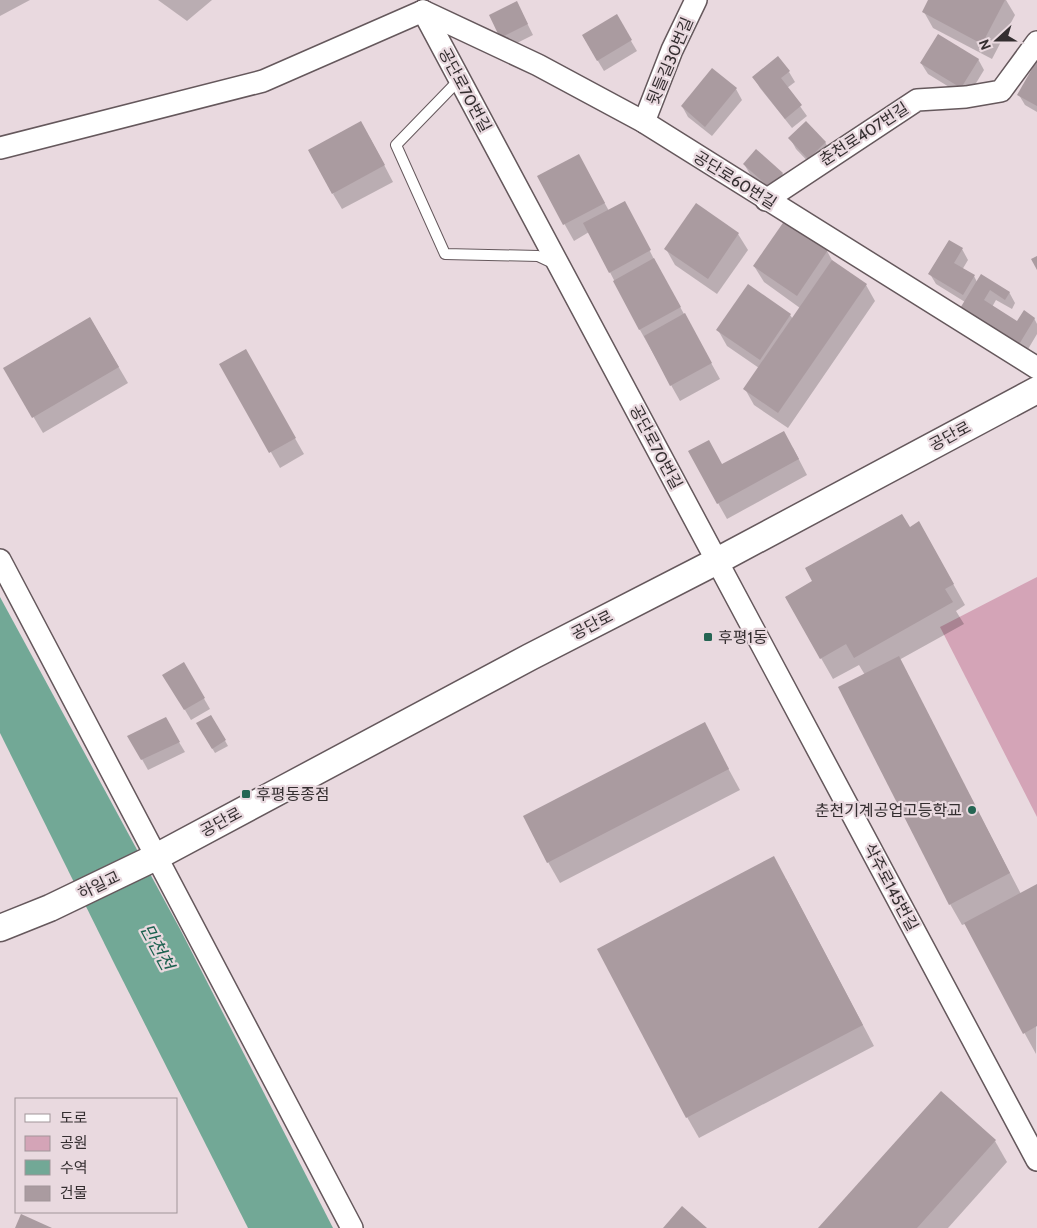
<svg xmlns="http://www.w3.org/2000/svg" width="1037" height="1228" font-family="Cabin,'Noto Sans KR',sans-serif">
<rect width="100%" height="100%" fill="#e9d9df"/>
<path fill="#d4a4b7" d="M1037,577V817L940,627Z"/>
<path fill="#72a896" d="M0,597L180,929L333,1228H248L115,965L0,733Z"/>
<g fill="#0003">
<path d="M0,0H30L0,16Z"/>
<path d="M158,0H212L187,21Z"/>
<path d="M930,0H1006L1015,15L992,59L933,28L924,12Z"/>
<path d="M522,13L533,35L507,48L490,16Z"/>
<path d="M616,16L637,51L604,71L583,36Z"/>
<path d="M978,59L984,70L967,98L928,74L921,63Z"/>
<path d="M1037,62V112L1025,105L1019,95Z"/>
<path d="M789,72L795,82L787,88L807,116L792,128L760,88L754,78Z"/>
<path d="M736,89L742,100L712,136L688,117L682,106Z"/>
<path d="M370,138L393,182L342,209L333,194Z"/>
<path d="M790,138L825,142L831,153L815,169L796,149Z"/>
<path d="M744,164L782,173L788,184L777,198L750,174Z"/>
<path d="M587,171L609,211L633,218L658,267L720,379L680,401L640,330L589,232L574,241L538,177Z"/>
<path d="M738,234L748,250L717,294L675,265L666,249Z"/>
<path d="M962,249L968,260L962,270L974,276L977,282L1009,292L1015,303L1012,309L996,300L992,307L1017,323L1034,318L1037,324V334L1024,356L965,302L936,284L930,274Z"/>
<path d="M827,251L833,262L866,285L875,301L788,428L754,405L745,389L759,368L727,346L718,330L790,315L793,319L800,308L764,282L754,266Z"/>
<path d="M90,318L128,383L43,433L5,369Z"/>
<path d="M245,351L304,454L280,468L221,365Z"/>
<path d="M793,448L807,475L727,519L718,503L722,465Z"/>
<path d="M919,523L965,605L956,611L964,624L899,660L1021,894L1037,885L1036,1054L965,924L962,925L950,904L865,675L859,665L833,679L786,597Z"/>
<path d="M184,664L210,709L191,720L164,675Z"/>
<path d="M211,716L228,746L215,753L198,724Z"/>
<path d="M165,719L185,752L148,770L129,736Z"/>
<path d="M704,724L740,790L560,883L548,862Z"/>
<path d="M786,879L874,1046L699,1138L687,1117Z"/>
<path d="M995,1141L1007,1162L948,1228H820Z"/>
</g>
<g fill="#aa9ba0">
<path d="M928,0H1005L982,44L922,12Z"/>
<path d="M517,1L528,24L500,38L489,15Z"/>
<path d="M617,14L632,40L597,61L582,35Z"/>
<path d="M938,34L979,59L961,88L920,63Z"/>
<path d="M778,56L790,71L781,78L802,105L785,119L752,77Z"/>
<path d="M1037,60V106L1017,95Z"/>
<path d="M712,68L737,88L705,127L681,106Z"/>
<path d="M361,121L385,165L332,194L308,150Z"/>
<path d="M806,121L826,142L808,159L788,138Z"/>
<path d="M756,149L783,173L770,188L743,164Z"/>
<path d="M579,154L605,203L563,225L537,176Z"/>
<path d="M625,201L651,250L609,273L583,223Z"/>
<path d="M696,203L739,233L708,279L664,249Z"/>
<path d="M785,220L828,250L797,296L753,266Z"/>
<path d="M949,240L963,248L954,263L975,275L963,295L928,274Z"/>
<path d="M1037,256V270L1031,259Z"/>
<path d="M654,258L681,307L639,330L613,281Z"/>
<path d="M832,260L867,284L778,413L743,389Z"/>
<path d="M981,274L1010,292L1005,300L990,290L984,300L1017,321L1024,310L1035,318L1018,346L959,310Z"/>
<path d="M748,284L791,314L760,360L716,330Z"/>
<path d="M685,313L712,363L670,386L644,336Z"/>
<path d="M90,317L119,367L32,418L3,368Z"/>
<path d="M246,349L296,438L269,453L219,364Z"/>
<path d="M784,431L799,459L717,504L688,451L709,440L722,464Z"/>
<path d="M902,514L910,527L919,521L954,584L945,589L953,602L854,658L846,644L820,659L785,597L812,581L805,568Z"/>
<path d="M899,656L1010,873L949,905L838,687Z"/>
<path d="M184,662L205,698L184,710L162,675Z"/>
<path d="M211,715L226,740L212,749L196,723Z"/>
<path d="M166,717L180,742L141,760L127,736Z"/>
<path d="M705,722L729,769L547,863L523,816Z"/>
<path d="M774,856L863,1025L686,1118L597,949Z"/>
<path d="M1037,884V1026L1023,1034L964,923Z"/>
<path d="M941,1091L996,1140L917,1228H818Z"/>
<path d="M682,1206L707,1228H663Z"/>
<path d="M21,1214L52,1228H15Z"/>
</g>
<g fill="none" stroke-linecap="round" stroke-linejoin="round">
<defs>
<path id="service" d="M459,80L396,145L445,254L538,256L555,264"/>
<g id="minor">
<path d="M423,11L1037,1160"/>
<path d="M423,11L538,65L644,122L1037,368"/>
<path d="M644,122L672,50L696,0"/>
<path d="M0,148L263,81L423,11"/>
<path d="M766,200L917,100L966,97L1001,91L1037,42"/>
<path d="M0,560L352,1228"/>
</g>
<path id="tertiary" d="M0,928L50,908L156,857L530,657L717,561L1037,390"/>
</defs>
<use href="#service" stroke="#65585c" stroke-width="12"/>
<use href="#minor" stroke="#65585c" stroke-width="24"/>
<use href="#tertiary" stroke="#65585c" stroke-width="29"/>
<use href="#service" stroke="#fff" stroke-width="10"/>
<use href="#minor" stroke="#fff" stroke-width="21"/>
<use href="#tertiary" stroke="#fff" stroke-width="26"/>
</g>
<g fill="#256553" stroke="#e9d9df" stroke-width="2">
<rect x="703" y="632" width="10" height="10" rx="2.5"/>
<rect x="241" y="789" width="10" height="10" rx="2.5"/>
<circle cx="972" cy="810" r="5"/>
</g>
<g text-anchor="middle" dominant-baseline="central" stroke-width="4.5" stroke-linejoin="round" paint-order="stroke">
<g font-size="16" fill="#342e30" stroke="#e9d9df">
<text transform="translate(670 61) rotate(-67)">뒷들길30번길</text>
<text transform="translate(465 90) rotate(62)">공단로70번길</text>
<text transform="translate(864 134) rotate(-33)">춘천로407번길</text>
<text transform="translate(735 180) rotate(32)">공단로60번길</text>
<text transform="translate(950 436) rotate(-28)">공단로</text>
<text transform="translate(656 447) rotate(62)">공단로70번길</text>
<text transform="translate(592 625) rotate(-27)">공단로</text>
<text transform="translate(221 822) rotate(-28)">공단로</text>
<text transform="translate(99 885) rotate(-26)">하일교</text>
<text transform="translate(891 887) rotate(62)">삭주로145번길</text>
</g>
<g font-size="16" fill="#342e30" stroke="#e9d9df" text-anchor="start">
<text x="718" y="637">후평1동</text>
<text x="256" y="794">후평동종점</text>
<text x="962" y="810" text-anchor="end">춘천기계공업고등학교</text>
</g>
<g font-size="18" font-style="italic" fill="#1c614f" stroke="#e9d9df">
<text transform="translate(157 947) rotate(62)">만천천</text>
</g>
</g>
<rect x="15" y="1098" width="162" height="115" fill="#e9d9df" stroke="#a19599"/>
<rect x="25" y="1114" width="25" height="8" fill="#ffffff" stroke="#a19599"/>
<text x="60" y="1123" font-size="15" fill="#342e30">도로</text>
<rect x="25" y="1136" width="25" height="15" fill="#d4a4b7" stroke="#a19599"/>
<text x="60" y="1148" font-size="15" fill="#342e30">공원</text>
<rect x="25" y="1160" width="25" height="15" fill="#72a896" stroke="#a19599"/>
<text x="60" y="1173" font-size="15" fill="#342e30">수역</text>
<rect x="25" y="1186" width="25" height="15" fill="#aa9ba0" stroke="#a19599"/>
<text x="60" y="1198" font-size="15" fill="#342e30">건물</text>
<g transform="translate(997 40) rotate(249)" stroke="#e9d9df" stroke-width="4" paint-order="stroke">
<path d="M0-4L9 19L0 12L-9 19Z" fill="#342e30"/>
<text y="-8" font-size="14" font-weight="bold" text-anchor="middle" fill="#342e30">N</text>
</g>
</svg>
